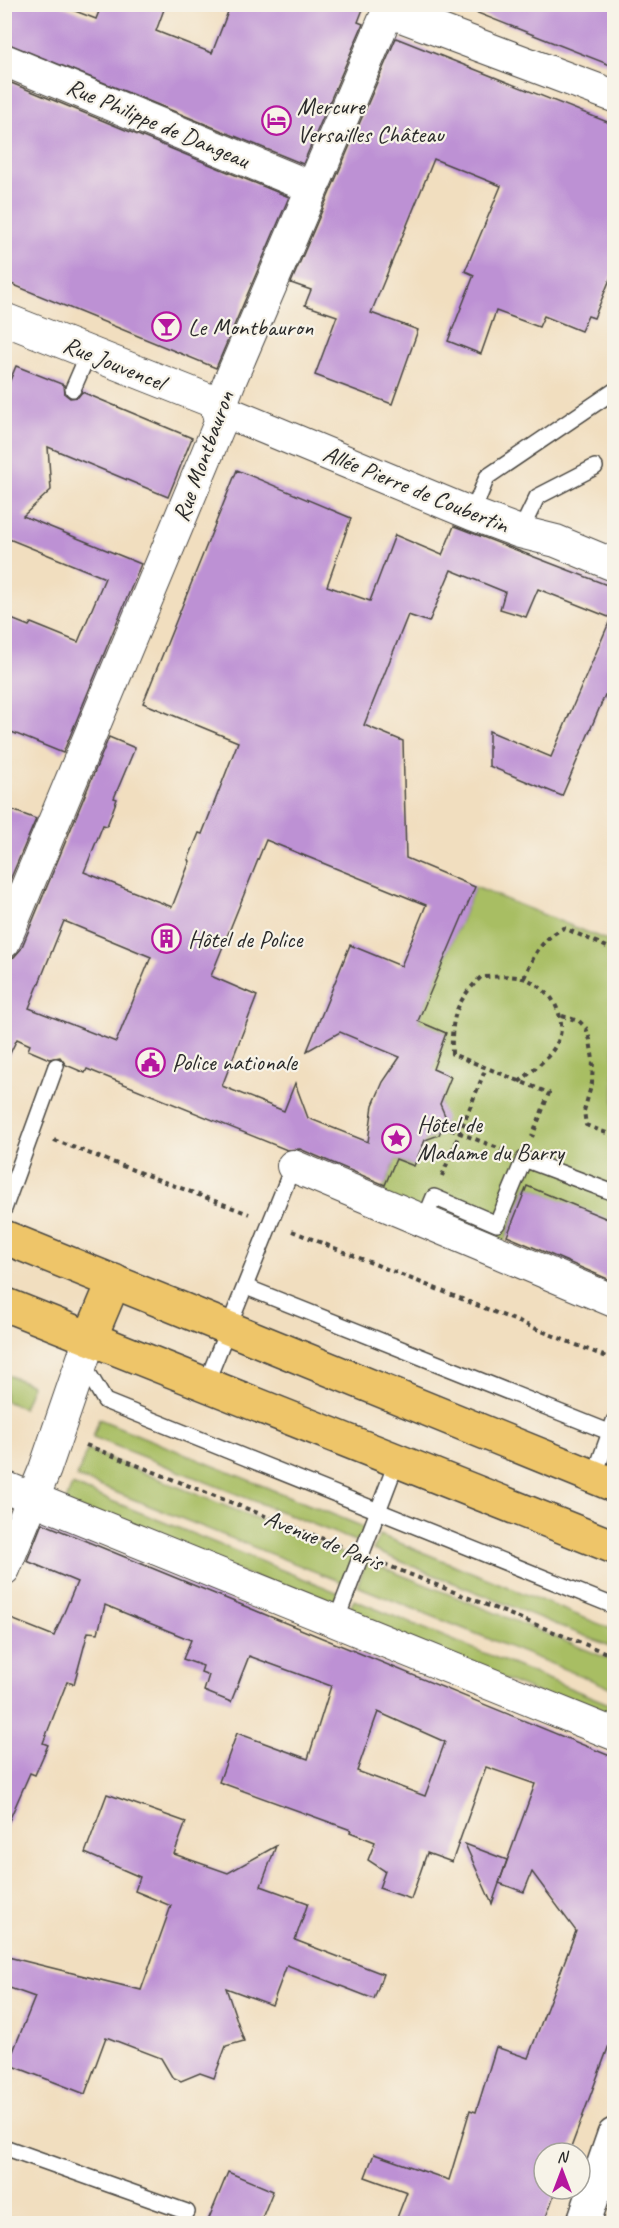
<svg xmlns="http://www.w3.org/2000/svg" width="619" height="2228" font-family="Caveat,sans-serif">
<rect width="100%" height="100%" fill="#f7f3e8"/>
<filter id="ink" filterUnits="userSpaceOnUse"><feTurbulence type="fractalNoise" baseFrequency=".0167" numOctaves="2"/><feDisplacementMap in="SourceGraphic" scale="12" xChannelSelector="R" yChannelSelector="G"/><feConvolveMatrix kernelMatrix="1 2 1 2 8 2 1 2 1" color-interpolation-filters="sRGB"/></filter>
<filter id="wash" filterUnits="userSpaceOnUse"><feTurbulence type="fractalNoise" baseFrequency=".008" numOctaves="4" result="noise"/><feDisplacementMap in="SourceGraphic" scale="24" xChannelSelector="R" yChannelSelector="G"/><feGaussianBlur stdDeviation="1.35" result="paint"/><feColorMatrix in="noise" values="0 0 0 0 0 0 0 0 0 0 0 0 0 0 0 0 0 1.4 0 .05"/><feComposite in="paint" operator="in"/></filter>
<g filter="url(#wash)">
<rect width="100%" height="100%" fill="#f1debf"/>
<g fill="#a8be63" stroke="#6a7447" stroke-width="1.5">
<path d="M475,887L614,943V1223L527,1186L503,1245L381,1195L396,1159L414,1166L425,1140L439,1135L444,1121L433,1069L446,1033L418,1021Z"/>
<path d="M5,1374L32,1385L23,1408L5,1401Z"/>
<path d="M99,1419L366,1528L360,1543L93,1437Z"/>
<path d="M87,1450L354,1558L344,1583L77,1477Z"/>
<path d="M72,1485L339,1593L333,1608L65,1503Z"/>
<path d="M380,1535L614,1630V1648L373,1550Z"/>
<path d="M367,1561L614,1661V1689L357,1586Z"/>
<path d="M354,1600L614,1706V1724L347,1615Z"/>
</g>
<g id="blocks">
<g fill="#bd91d4" fill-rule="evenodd">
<path d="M4,4H57L96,19L102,4H166L156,31L212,53L231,4H365L358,22L363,24L303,164L4,42Z"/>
<path d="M460,4H615V67L460,6Z"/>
<path d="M396,38L615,125V267L594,318L588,316L581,331L544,316L539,327L496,311L481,354L448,341L474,275L465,271L501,186L434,159L371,313L418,330L392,404L315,375L337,316L305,305L311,290L291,283Z"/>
<path d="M4,80L289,197L216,368L4,281Z"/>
<path d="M16,366L64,385L65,394L70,398L78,397L82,392L192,438L168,497L48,447L51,490L23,516L141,564L63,753L4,729V616L29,626L31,623L78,642L105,578L4,537V395Z"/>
<path d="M237,470L351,518L327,586L370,601L395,535L442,555L454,526L615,588V698L605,695L562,796L489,766V731L551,757L611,618L538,589L526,617L500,609L505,592L451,570L429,622L408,615L364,725L403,741L406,858L475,887L418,1021L446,1033L433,1069L451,1077L440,1104L446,1118L439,1135L425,1140L414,1166L396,1159L385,1185L300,1149L287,1150L87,1069L85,1073L66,1065L60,1057L49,1059L28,1050L30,1045L17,1039L4,1066V960L14,957L21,949L109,737L135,748L114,798L117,799L107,826L103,825L84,872L172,907L190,861L188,860L199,833L202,834L238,742L143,703ZM266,840L426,905L401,966L350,945L307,1051L340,1032L400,1057L383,1082L373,1105L368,1142L308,1118L295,1083L284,1111L222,1086L257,996L211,976ZM64,921L151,957L116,1042L29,1008Z"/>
<path d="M4,807L36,819L4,894Z"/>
<path d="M527,1186L615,1222V1282L507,1236Z"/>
<path d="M42,1523L615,1758V2029L569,2153H544V2189H556L544,2223H395L407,2192L365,2177L374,2154L449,2180L470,2110L476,2112L496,2047L528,2058L576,1931L532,1872L524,1892L499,1883L535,1784L486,1767L452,1862L427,1853L411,1899L379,1888L385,1871L368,1860L375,1842L350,1832L351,1830L219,1782L237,1733L308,1759L331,1686L249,1656L231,1702L204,1691L209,1675L201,1672L203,1666L183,1659L191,1640L105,1605L98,1633L88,1632L74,1684L67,1682L43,1743L48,1745L35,1775L30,1773L4,1832V1616L54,1636L77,1582L27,1561ZM378,1712L445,1742L425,1796L357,1771Z"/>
<path d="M107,1794L186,1822L174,1854L228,1873L276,1846L261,1886L308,1903L295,1940L383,1974L374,1999L287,1965L272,2005L226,1988L244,2041L226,2046L214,2078L200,2073L181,2081L172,2077L161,2058L106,2037L85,2094L8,2064L35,1997L4,1986V1956L141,1990L171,1906L135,1891L140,1877L85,1853Z"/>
<path d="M465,1844L507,1860L492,1904Z"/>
<path d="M228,2172L273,2191L260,2223H207Z"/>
</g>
</g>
</g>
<g filter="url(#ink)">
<use href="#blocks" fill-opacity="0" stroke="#494641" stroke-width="1.5"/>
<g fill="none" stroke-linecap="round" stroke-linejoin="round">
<defs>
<g id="service">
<path d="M73,389L89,352"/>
<path d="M472,514L487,477L614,391"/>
<path d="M520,532L537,497L595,467"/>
<path d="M4,1209L56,1066"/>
<path d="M424,1221L434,1197L497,1224L524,1159L614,1193"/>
<path d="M246,1287L614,1434"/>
<path d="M83,1364L105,1401L614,1606"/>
<path d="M205,1386L293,1166"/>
<path d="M594,1477L614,1421"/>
<path d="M336,1621L397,1461"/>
<path d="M4,2147L187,2212"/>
</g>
<g id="minor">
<path d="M388,11L614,96"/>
<path d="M4,60L311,187"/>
<path d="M4,319L214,402L218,412L231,414L253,423L472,514L520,532L556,541L614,565"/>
<path d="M4,942L220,423L218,412L229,383L391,4"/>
<path d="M293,1166L614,1301"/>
<path d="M4,1487L614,1734"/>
<path d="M4,1569L45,1469L90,1338"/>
</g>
<path id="tertiary" d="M583,2224L614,2135"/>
<g id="primary">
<path d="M4,1237L614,1485"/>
<path d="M4,1304L614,1547"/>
<path d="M90,1338L114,1281"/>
</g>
</defs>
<use href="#service" stroke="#494641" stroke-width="18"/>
<use href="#minor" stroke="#494641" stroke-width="34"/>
<use href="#tertiary" stroke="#494641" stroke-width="36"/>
<use href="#primary" stroke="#494641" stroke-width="36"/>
<g stroke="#494641" stroke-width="4" stroke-dasharray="4.5 4.5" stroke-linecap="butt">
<path d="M524,978C534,955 541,939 564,928L614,950"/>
<path d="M562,1016L579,1021L586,1028L590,1040L593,1060L592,1083L584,1111L586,1125L614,1136"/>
<path d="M519,1082C548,1058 576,1038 552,999C547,992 531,979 522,978C510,975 494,977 481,977C455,1002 451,1019 452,1054L549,1093L532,1137"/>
<path d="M442,1126L503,1150"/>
<path d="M54,1140L249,1214"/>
<path d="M442,1176L486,1068"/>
<path d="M292,1231L614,1360"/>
<path d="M86,1445L341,1546"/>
<path d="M384,1564L614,1656"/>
</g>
<use href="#service" stroke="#fff" stroke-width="15"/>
<use href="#minor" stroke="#fff" stroke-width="32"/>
<use href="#tertiary" stroke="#fff" stroke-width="33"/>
<use href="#primary" stroke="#eec569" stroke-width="33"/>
</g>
</g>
<defs>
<symbol id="hotel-ring" viewBox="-11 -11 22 22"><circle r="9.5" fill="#f7f3e8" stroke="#b5179e" stroke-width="1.5"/><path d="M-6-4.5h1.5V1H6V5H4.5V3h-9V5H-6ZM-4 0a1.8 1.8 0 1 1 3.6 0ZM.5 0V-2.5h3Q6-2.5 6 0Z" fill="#b5179e"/></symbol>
<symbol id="bar-ring" viewBox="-11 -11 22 22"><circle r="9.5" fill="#f7f3e8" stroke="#b5179e" stroke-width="1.5"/><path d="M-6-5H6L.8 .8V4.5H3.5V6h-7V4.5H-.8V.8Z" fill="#b5179e"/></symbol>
<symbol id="building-ring" viewBox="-11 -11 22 22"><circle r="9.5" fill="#f7f3e8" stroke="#b5179e" stroke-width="1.5"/><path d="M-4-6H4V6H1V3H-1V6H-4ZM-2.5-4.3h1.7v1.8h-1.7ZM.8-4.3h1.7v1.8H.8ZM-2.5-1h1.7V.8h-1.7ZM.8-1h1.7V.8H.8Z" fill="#b5179e"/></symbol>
<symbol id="civic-ring" viewBox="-11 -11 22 22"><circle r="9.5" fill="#f7f3e8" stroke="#b5179e" stroke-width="1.5"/><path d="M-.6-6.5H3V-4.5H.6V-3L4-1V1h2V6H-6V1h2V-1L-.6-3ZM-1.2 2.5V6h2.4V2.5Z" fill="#b5179e"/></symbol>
<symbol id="sight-ring" viewBox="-11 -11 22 22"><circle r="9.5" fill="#f7f3e8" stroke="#b5179e" stroke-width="1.5"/><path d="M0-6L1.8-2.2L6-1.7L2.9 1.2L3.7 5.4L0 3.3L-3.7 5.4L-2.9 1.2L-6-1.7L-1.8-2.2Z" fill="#b5179e"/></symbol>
</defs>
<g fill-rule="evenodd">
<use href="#hotel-ring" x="260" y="104" width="33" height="33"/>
<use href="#bar-ring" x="150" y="310" width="33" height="33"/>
<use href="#building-ring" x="150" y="922" width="33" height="33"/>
<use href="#civic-ring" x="134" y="1046" width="33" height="33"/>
<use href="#sight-ring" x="380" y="1122" width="33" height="33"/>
</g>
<g text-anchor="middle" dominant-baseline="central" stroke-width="4.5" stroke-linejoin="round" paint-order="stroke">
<g font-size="24" fill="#2b2b2b" stroke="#f7f3e8" text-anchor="start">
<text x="297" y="106">Mercure<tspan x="297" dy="28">Versailles Château</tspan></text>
<text x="188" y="327">Le Montbauron</text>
<text x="188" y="939">Hôtel de Police</text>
<text x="172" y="1062">Police nationale</text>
<text x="417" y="1124">Hôtel de<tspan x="417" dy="28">Madame du Barry</tspan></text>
</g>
<g font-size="24" fill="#2b2b2b" stroke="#f7f3e8">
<text transform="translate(158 123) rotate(23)">Rue Philippe de Dangeau</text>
<text transform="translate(114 363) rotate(22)">Rue Jouvencel</text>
<text transform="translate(203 456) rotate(-70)">Rue Montbauron</text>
<text transform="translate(416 489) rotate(22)">Allée Pierre de Coubertin</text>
<text transform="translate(324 1540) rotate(22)">Avenue de Paris</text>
</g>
</g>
<rect width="619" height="2228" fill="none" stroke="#f7f3e8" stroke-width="24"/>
<g transform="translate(562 2171)"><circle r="28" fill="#f7f3e8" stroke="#a5a39c" stroke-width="1.5"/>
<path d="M0-4.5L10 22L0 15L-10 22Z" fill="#b5179e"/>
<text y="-9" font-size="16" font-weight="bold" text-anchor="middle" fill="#2b2b2b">N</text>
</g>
</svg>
